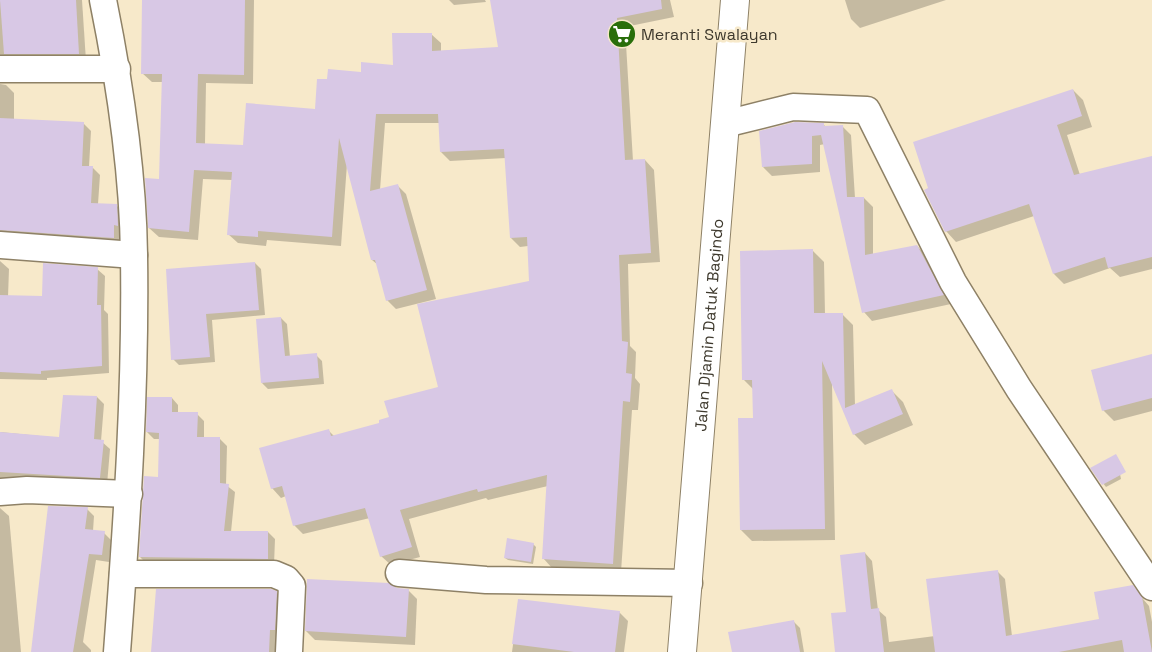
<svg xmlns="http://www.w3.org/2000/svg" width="1152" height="652" font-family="'Space Grotesk',sans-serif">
<rect width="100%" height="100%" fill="#f7e9ca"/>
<g fill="#0003">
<path d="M0,0H82L86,61L0,63Z"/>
<path d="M143,0H254L253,84L206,83L205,144L244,146L317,110L329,81L394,66L431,34L441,43V51L499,48L492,0H670L674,17L625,27L633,161L645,160L654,170L660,262L628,264L630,346L636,352L635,378L640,384L638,410H632L621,572L552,568L543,558L548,486L488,500L486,498L409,519L420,557L391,565L381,556L370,518L303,534L294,525L286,496L281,498L272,488L328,430L334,436L381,424L439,388L531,282L528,246L520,247L511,238L506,158L450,161L441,152L440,123H385L380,190L397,185L406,194L436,299L396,309L387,300L378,265L372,260L347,164L341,246L267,240L266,246L238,243L228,234L232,180L203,179L198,240L159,237L149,228L160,180L163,82H152L142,73Z"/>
<path d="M449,0H485L486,2L454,5Z"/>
<path d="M845,0H946L860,28L851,19Z"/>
<path d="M0,84L6,85L14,93V120L83,123L91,131L89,167H92L100,175L98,204L116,205L124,213L120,245L0,239Z"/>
<path d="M1073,90L1083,100L1092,127L1067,135L1080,175L1152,157V269L1120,277L1110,268L1064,284L1054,274L1034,216L956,242L946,231Z"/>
<path d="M823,124L826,127L842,126L851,135L855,198H864L873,207V255L917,246L926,255L951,304L872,321L864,312L825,144L820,145V172L772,176L763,167Z"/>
<path d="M813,251L824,262L825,314H842L853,325L855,406L892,391L903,402L913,425L865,445L854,434L832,383L835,540L752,541L741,530L754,419L753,389L744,380Z"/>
<path d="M0,261L9,269L8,297H44L97,269L105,276L104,310L108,314L109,373L47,378V380L0,379Z"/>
<path d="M255,263L261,269L265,315L212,320L215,362L179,365L173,359L167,270Z"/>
<path d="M281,318L287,324L290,357L316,355L322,361L324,384L268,389L262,383Z"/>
<path d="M1152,355V411L1114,421L1103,410Z"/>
<path d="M97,397L104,404L101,441L110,449L107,485L0,486V432L60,438Z"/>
<path d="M172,398L178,405V413L197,414L204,421V438L220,439L227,446L226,485L235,492L231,532H268L275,539L274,565L147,564L140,557L159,479L160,439H154L147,432Z"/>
<path d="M1117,459L1121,479L1106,487L1092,469Z"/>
<path d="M0,508L9,516L21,652H0Z"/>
<path d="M87,509L94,516L93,531L104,533L111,540L109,562L96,560L83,642L91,650V652H32Z"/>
<path d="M533,544L536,547L533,564L508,560L505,558Z"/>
<path d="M865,553L872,561L878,610L886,617L889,642L935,636L997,571L1005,579L1012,636L1101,620L1132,586L1149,606L1152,622V652H837Z"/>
<path d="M397,589L408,590L417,599L415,645L315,640L306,631Z"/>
<path d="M276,592L285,601L277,652H152Z"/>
<path d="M519,600L619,612L628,621L624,652H512Z"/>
<path d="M794,622L800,628L804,652H733Z"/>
</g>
<g fill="#d8c8e5">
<path d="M0,0H76L79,54H4Z"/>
<path d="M142,0H245L244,75L198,74L196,143L243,145L246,103L315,109L317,79H327L328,69L361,72V62L393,65L392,33H432V51L498,47L490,0H661L662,9L617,18L625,160L645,159L651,253L619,255L622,341L628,342L626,373L632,374L630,402L623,401L613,564L542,559L547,475L478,492L477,489L400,510L412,547L380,557L365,508L293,526L282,486L271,489L259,448L329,429L331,436L379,423V420L389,417L384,401L438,387L417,304L529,281L527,237L510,238L504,149L440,152L438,114H376L370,191L398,184L427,290L386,301L375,260H371L339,138L332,237L258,231V237L227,235L232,172L194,170L189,232L148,228L145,178L159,179L162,74H141Z"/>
<path d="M1073,89L1082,116L1057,125L1074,175L1152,156V257L1108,268L1105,257L1053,274L1029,204L945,232L924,190L928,188L913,142Z"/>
<path d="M0,118L84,122L82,166H93L91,203L117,204L118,226L114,225V238L0,230Z"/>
<path d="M795,122L824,123V126L843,125L847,197H864L865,255L917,245L944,295L862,313L821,135L812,136V164L762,167L759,131Z"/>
<path d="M813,249L814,313H843L845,408L892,389L903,414L853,435L822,361L825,529L740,530L738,418H753L752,380H742L740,251Z"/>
<path d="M255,262L259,310L206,314L210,357L171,360L166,269Z"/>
<path d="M43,263L98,267L97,305H101L102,366L41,371V374L0,372V295L42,296Z"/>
<path d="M281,317L285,356L317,353L319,378L261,383L256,319Z"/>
<path d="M1152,354V398L1102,411L1091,370Z"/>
<path d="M63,395L97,396L94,439L104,440L100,478L0,472V432L59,437Z"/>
<path d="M147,397H172V412H198L197,437H220V483L229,484L224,531H268V559L139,557L144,476L158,477L159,433L146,432Z"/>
<path d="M1116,454L1126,472L1102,485L1090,468Z"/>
<path d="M48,506L88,507L85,529L105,531L102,555L89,554L73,652H31Z"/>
<path d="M507,538L534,543L531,562L504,558Z"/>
<path d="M865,552L871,609L879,608L884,652H835L831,613L846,612L840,555Z"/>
<path d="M998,570L1006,636L1099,619L1094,592L1133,585L1142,597L1152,652H1124L1122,640L1059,652H935L926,579Z"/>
<path d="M307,579L389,583L397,588L409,589L406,637L305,631Z"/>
<path d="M156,589H271L277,591L275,630H270L269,652H151Z"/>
<path d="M518,599L620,611L615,652H574L512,644Z"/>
<path d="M794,620L800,652H732L728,632Z"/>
</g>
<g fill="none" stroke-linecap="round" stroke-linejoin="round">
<defs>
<g id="minor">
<path d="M103,0C120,84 133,170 134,255C136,388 127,520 117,652"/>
<path d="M0,69H117"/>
<path d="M725,124L793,107L867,110L953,282L1019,389L1152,587"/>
<path d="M0,245L134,255"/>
<path d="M0,492L27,490L129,494"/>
<path d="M399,573L486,580L689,583"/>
<path d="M123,574H274L286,579L292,586L289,652"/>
</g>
<g id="tertiary">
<path id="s1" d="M682,652L735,0"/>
</g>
</defs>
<use href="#minor" stroke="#8e8166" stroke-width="29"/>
<use href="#tertiary" stroke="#8e8166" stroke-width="30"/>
<use href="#minor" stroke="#fff" stroke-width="26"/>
<use href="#tertiary" stroke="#fff" stroke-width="28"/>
</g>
<defs>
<symbol id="supermarket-disc" viewBox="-11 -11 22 22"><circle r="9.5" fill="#296e0a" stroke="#f7e9ca"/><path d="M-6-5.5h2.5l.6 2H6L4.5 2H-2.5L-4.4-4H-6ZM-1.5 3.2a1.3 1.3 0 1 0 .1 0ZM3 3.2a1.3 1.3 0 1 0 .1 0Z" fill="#fff"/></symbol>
</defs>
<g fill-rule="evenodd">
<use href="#supermarket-disc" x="606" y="18" width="32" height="32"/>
</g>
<g text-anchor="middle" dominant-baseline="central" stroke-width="5" stroke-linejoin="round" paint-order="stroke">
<g font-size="16" fill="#3e392d" stroke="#f7e9ca" text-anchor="start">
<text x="641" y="34">Meranti Swalayan</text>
</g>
<g font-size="16" fill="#3e392d" stroke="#f7e9ca">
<text stroke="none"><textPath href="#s1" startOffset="328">Jalan Djamin Datuk Bagindo</textPath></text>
</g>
</g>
</svg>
